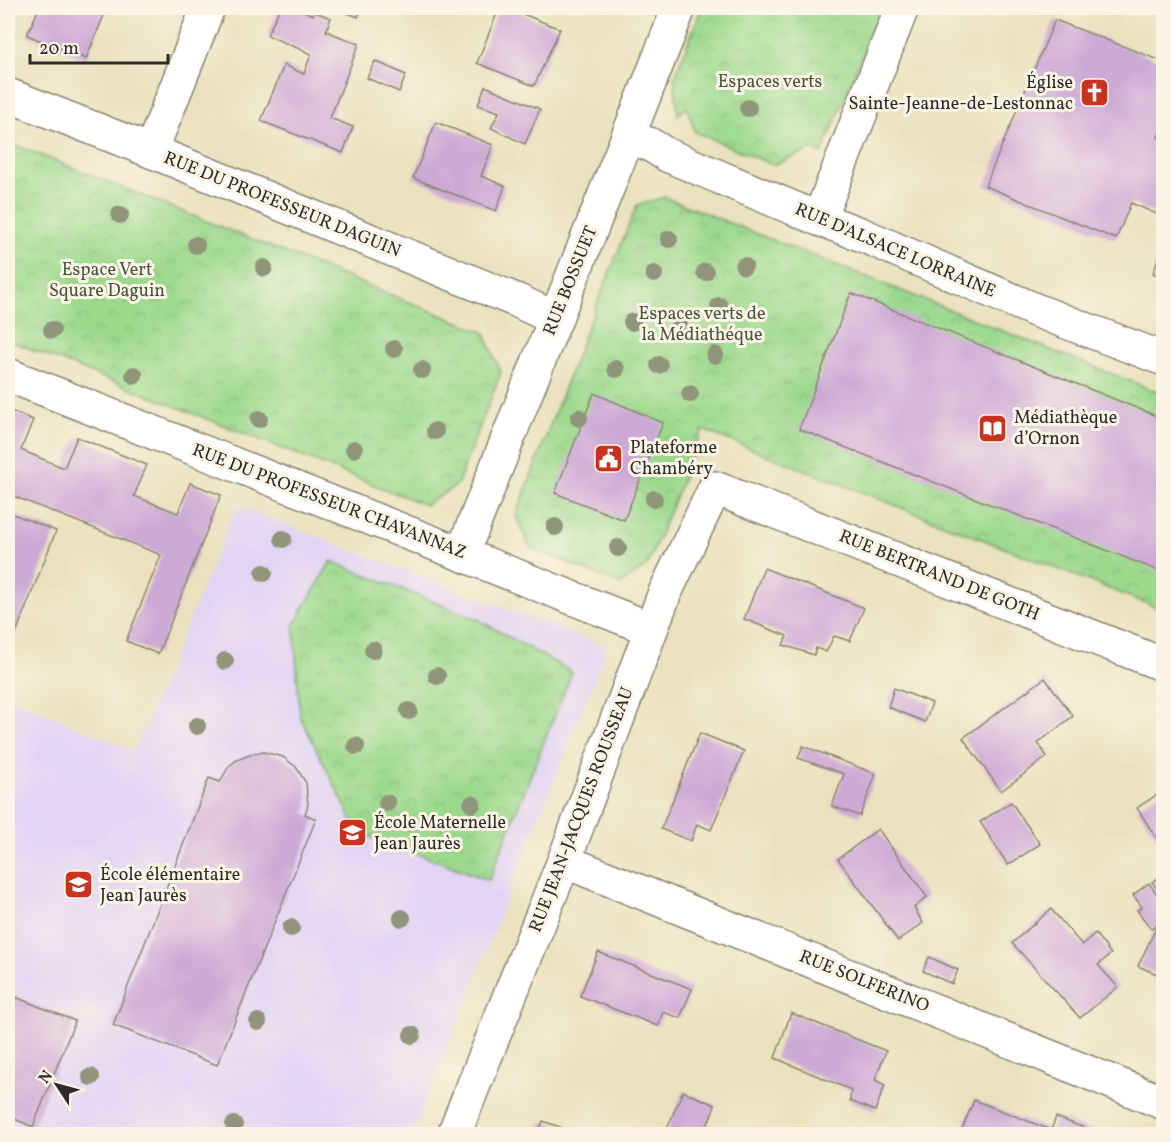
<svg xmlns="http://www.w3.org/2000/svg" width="1171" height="1142" font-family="Vollkorn,serif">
<defs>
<pattern id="park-crowns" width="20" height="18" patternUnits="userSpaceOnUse" patternTransform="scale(1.5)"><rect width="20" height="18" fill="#9cd98d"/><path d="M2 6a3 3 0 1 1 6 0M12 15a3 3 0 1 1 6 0" fill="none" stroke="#87ba7a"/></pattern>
</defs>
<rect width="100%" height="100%" fill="#fcf5e5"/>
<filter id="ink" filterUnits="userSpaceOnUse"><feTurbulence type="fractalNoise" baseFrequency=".0167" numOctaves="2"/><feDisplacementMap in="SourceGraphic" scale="12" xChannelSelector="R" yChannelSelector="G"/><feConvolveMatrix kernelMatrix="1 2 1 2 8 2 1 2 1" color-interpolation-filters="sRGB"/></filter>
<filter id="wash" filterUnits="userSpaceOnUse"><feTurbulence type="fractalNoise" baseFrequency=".008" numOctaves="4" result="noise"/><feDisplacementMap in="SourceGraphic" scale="24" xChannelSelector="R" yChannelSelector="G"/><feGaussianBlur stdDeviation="1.35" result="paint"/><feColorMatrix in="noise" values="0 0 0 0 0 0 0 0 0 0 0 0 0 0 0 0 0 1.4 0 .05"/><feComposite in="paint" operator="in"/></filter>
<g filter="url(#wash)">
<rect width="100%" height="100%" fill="#eae2be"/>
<path fill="#e1d4f4" d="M237,506L607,647L413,1134H8V697L134,751Z"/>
<g fill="url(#park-crowns)" stroke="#64825c" stroke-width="1.5">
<path d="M702,8H881L822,154L813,149L773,165L695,132L687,107L678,115L674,78Z"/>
<path d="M8,142L484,332L501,372L457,485L425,505L8,340Z"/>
<path d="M664,197L1163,394V610L703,430L647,566L620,584L530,548L516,516L585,333L637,205Z"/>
<path d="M331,561L477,619L572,672L489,880L358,832L300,716L294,625Z"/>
</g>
<g id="blocks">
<g fill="#cdaad5">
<path d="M39,8H107L86,59L27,35Z"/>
<path d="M280,8H297L313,15L315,12L331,18L326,31L359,44L330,118L353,127L343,153L261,121L284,65L304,74L311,54L267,35Z"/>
<path d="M335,8H361L358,17Z"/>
<path d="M499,8H508L560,29L534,86L477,63Z"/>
<path d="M1055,20L1164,62V124L1158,137L1164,140V217L1131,203L1116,239L985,186Z"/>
<path d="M375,61L406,75L399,92L367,78Z"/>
<path d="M485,86L540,109L525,144L491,128L499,112L478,105Z"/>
<path d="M436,122L493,145L481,176L505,186L496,211L413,178Z"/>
<path d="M1163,246H1164V277L1153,273Z"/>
<path d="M851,293L1164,419V573L799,429Z"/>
<path d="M594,393L663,423L624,520L555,493Z"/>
<path d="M8,410L33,420L21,450L64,468L77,437L147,465L134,496L178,513L190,483L221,495L158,654L126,641L161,555L8,494Z"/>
<path d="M8,512L56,531L8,653Z"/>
<path d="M764,568L864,608L850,641L834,636L826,652L816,648L814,655L783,645L787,636L744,619Z"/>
<path d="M1045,678L1073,716L1038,743L1047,757L1001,791L963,738Z"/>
<path d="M894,688L932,703L925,722L888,707Z"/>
<path d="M700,733L744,751L711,830L697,824L691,841L661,829Z"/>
<path d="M803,746L876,774L860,816L832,806L844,774L798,758Z"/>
<path d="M264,752L283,757L296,767L306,783L308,805L305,814L316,819L217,1065L113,1025L209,778L220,782L229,766L237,760L252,754Z"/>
<path d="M1164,790V850L1137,808Z"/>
<path d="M1011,802L1040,844L1008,865L980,822Z"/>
<path d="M878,829L927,897L914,908L923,923L898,941L838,859Z"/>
<path d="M1164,874V898L1152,882Z"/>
<path d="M1149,883L1164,904V920L1151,929L1137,910L1142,907L1133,895Z"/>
<path d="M1051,909L1082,945L1095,933L1111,954L1098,965L1118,987L1080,1018L1012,943Z"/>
<path d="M1156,928L1164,931V977L1138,966Z"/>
<path d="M598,952L692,989L680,1018L663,1012L658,1026L580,996Z"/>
<path d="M929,957L958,970L952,984L923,971Z"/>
<path d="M8,994L75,1021L33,1127L8,1116Z"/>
<path d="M791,1013L886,1051L875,1080L885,1085L875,1111L850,1101L851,1090L775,1058Z"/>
<path d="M683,1091L715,1105L704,1134H675L666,1131Z"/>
<path d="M974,1100L1051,1130L1056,1117L1100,1134H960Z"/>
<path d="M543,1121L579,1134H538Z"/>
</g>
</g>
</g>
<g filter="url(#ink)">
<use href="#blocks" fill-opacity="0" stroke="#8a8674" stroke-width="1.5"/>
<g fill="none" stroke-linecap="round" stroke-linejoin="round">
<defs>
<g id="minor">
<path d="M8,95L151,151L518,301L556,319"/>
<path d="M629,138L649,144L667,155L819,219L860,234L1035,310L1164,359"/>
<path d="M151,151L208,8"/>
<path d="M819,219L902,8"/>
<path d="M8,375L651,629"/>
<path d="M462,554L679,8"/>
<path d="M564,861L1164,1103"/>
<path d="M454,1134L564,861L664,595L715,488L1164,665"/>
</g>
</defs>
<use href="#minor" stroke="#8a8674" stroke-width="36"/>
<use href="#minor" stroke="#fff" stroke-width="33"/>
</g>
<g fill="#90957b">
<circle cx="748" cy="108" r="9"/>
<circle cx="120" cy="215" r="9"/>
<circle cx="669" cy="239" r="9"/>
<circle cx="196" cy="245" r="9"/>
<circle cx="744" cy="266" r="9"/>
<circle cx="264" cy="268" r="9"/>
<circle cx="705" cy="272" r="9"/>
<circle cx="654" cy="274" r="9"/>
<circle cx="719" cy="306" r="9"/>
<circle cx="632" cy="322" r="9"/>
<circle cx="679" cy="322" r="9"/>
<circle cx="52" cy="330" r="9"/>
<circle cx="394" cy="349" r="9"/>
<circle cx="715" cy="355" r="9"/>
<circle cx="659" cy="365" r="9"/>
<circle cx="616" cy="369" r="9"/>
<circle cx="422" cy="370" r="9"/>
<circle cx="134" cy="375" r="9"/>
<circle cx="690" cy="394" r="9"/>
<circle cx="579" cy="418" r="9"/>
<circle cx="259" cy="419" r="9"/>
<circle cx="435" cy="431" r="9"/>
<circle cx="354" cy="449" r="9"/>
<circle cx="654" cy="499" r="9"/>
<circle cx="555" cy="527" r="9"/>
<circle cx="283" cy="539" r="9"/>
<circle cx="618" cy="548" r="9"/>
<circle cx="264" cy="573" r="9"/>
<circle cx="373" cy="650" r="9"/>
<circle cx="225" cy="661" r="9"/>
<circle cx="437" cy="676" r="9"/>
<circle cx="409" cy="711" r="9"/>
<circle cx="197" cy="726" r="9"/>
<circle cx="356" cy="746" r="9"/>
<circle cx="387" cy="803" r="9"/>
<circle cx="472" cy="804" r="9"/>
<circle cx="402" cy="918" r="9"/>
<circle cx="291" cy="928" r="9"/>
<circle cx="258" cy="1022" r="9"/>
<circle cx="412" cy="1035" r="9"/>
<circle cx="91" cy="1077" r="9"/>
<circle cx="234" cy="1125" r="9"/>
</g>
</g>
<defs>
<symbol id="church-square" viewBox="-11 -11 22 22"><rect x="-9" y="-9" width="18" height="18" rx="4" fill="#c8321e" stroke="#fcf5e5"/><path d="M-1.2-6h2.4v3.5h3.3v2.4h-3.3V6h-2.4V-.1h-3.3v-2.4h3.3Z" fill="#fff"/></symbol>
<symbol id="library-square" viewBox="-11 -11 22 22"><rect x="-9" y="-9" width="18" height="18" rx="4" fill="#c8321e" stroke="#fcf5e5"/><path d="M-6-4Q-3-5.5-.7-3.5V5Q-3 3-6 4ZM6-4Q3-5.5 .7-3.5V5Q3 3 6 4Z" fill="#fff"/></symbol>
<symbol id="civic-square" viewBox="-11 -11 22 22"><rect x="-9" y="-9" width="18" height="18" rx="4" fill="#c8321e" stroke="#fcf5e5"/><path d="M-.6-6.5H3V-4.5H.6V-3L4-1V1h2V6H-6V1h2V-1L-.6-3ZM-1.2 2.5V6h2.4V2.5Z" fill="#fff"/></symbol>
<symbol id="school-square" viewBox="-11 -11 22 22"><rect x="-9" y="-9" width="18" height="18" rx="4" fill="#c8321e" stroke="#fcf5e5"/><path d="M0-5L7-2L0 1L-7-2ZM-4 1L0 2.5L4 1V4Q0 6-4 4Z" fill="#fff"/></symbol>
</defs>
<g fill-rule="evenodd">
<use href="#church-square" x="1078" y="76" width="33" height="33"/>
<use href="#library-square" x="976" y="412" width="33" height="33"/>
<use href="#civic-square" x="592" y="442" width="33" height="33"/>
<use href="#school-square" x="336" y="816" width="33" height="33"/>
<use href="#school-square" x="62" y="868" width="33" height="33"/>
</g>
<g text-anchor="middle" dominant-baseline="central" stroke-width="6" stroke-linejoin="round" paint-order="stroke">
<g font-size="18" fill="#475644" stroke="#fcf5e5">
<text x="770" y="82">Espaces verts</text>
<text x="107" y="270">Espace Vert<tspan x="107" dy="21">Square Daguin</tspan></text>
<text x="702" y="314">Espaces verts de<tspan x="702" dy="21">la Médiathéque</tspan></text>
</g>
<g font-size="18" fill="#2b2b2b" stroke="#fcf5e5" text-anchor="start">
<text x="1073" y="83" text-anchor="end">Église<tspan x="1073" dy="21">Sainte-Jeanne-de-Lestonnac</tspan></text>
<text x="1014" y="418">Médiathèque<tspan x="1014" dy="21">d’Ornon</tspan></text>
<text x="630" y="448">Plateforme<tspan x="630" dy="21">Chambéry</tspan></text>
<text x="374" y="823">École Maternelle<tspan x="374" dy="21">Jean Jaurès</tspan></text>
<text x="100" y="875">École élémentaire<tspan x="100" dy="21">Jean Jaurès</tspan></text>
</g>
<g font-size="18" fill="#2b2b2b" stroke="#fcf5e5">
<text transform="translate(282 205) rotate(22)">RUE DU PROFESSEUR DAGUIN</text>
<text transform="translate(895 251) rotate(23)">RUE D'ALSACE LORRAINE</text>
<text transform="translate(571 281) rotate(-68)">RUE BOSSUET</text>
<text transform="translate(329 502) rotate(21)">RUE DU PROFESSEUR CHAVANNAZ</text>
<text transform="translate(939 576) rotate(22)">RUE BERTRAND DE GOTH</text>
<text transform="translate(582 810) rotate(-69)">RUE JEAN-JACQUES ROUSSEAU</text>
<text transform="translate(864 982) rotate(22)">RUE SOLFERINO</text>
</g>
</g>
<rect width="1171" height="1142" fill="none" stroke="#fcf5e5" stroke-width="30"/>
<g transform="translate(57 1085) rotate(306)" stroke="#fcf5e5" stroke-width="4.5" paint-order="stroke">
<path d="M0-4.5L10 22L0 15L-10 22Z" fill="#2b2b2b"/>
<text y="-9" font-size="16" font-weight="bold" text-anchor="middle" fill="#2b2b2b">N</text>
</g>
<path d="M30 54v9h138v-9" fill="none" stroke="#2b2b2b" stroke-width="3"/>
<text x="39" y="54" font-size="18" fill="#2b2b2b" stroke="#fcf5e5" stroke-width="4.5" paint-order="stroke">20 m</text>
</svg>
